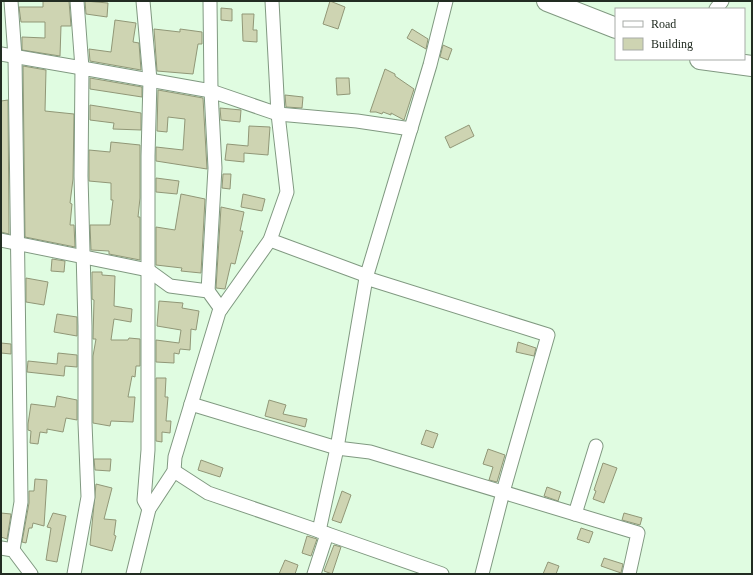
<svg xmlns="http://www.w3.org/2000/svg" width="753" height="575" font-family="'Times New Roman',serif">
<rect width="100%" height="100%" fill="#e0fce1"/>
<g fill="#ced4b2" stroke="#919777">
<path d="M43,1H69L71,26H61L60,56L22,50V37L45,38V22H21L19,7H43Z"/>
<path d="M85,1L108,3L107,17L86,14Z"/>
<path d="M330,1L345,7L338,29L323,24Z"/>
<path d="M221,8L232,9V21L221,20Z"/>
<path d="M242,14H254L253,30H257V42L243,41Z"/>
<path d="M115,20L136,23L133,42L139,43L141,70L90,61L89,49L111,52Z"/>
<path d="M154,29L180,32V29L202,32V44H198L193,74L157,71Z"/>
<path d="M412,29L428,39L426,49L407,38Z"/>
<path d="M443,45L452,49L448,60L440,57Z"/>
<path d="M23,66L46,70L45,111L74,114L73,179L70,203L72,204L70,225H74L75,247L25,237Z"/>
<path d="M385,69L395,74V76L414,89L404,120L391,113V115L383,112L382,114L376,112H370Z"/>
<path d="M90,78L142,87V97L90,89Z"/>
<path d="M336,78H349L350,94L337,95Z"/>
<path d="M158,90L203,98L207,169L156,161V147L183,150L185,119L168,117L167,132L157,131Z"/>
<path d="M285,95L303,97L302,108L286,107Z"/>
<path d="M8,100L9,234L1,232V101Z"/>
<path d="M90,105L141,113V130L113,129L114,123L90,120Z"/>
<path d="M220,108L241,110L240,122L221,120Z"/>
<path d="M469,125L474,136L450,148L445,137Z"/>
<path d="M249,126L270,127L268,155L244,153V162L225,160L227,144L248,146Z"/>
<path d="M111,142L140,145V198L138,217H140V260L109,254V251L91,250L90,225H110L113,200H111V183L89,181V150L110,152Z"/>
<path d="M223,174H231L230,189L222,188Z"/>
<path d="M156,178L179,181L177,194L156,192Z"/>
<path d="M181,194L205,199L201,273L181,271L182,268L156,265V227L175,230Z"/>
<path d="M243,194L265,199L262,211L241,207Z"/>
<path d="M221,207L244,212L240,231H243L235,264L231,263L225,289L216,288Z"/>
<path d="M52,259L65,261L64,272L51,271Z"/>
<path d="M92,272H102V275L115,276L114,306L132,309L131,322L114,319L111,340H128L129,338L140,339V366H136L135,377L132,376L128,397H135L133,422L111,421L110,426L93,423V356L96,339H93L94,300L92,299Z"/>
<path d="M26,278L48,282L44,305L26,302Z"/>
<path d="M159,301L183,303L182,308L199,311L196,330L191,329L190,350L180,349L179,354L174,353V363L156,362V340L179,343L181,330L157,326Z"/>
<path d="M57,314L77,317V336L54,332Z"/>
<path d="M518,342L536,348L534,356L516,352Z"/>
<path d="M1,343L11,344V354L1,353Z"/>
<path d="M58,353L77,355V367L65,366L64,376L27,372L28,361L57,364Z"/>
<path d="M156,378H166L165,397H168L166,421H171L170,433L162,432V442L156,441Z"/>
<path d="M57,396L77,400V420L66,418L63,432L47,429V433L40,432L38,444L30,443L31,431L28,430V424L31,404L55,407Z"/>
<path d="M269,400L286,405L283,414L307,419L305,427L265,416Z"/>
<path d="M426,430L438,434L433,448L421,444Z"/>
<path d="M488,449L505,455L497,482L489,480L493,467L483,464Z"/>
<path d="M94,459H111L110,471L95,470Z"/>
<path d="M201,460L223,468L220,477L198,470Z"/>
<path d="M603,463L617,468L604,503L593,499L596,491L594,490Z"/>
<path d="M35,479L47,480L44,526L33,523L32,528H29L26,543L22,542L29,503V491H34Z"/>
<path d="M96,484L112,488L104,519L116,520L114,535L116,536L112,551L90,545Z"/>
<path d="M547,487L561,492L558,501L544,496Z"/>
<path d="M342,491L351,495L341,523L332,520Z"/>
<path d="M1,513L11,514L7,539L1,537Z"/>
<path d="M53,513L66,516L57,562L46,560L51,528L47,527Z"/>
<path d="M624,513L642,518L640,525L622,520Z"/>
<path d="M581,528L593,532L589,543L577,539Z"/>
<path d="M307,536L317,539L311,556L302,553Z"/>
<path d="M334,545L341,547L332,574L324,571Z"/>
<path d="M604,558L623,564L621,573L601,566Z"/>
<path d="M285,560L298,565L295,574H279Z"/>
<path d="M548,562L559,566L556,574H543Z"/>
</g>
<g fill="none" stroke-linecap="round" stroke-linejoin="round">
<defs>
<g id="minor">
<path d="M11,1L15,57L21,502L13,550"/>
<path d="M143,1L150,80L148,156V450L144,500L149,509"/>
<path d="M716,9L722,1"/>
<path d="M1,54L82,68L77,1"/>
<path d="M1,240L148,270L170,286L208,291L221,309"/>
<path d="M270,240L362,274L366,278L430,65L446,1"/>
<path d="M208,291L215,168L211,91L278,114L357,121L411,129"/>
<path d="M191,404L337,448L370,452L638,533L629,574"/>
<path d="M174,471L208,493L319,531L337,448L366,278L548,335L503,492L482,574"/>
<path d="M575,514L596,446"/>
<path d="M319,531L442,574"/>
<path d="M1,548L13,550L31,574"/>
<path d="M74,574L88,497L85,423V326L81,176L82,68L211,91L210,1"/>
<path d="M133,574L149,509L174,471L175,457L219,312L270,240L287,192L278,114L272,1"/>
<path d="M314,574L327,534"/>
</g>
<g id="primary">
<path d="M547,1L616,28"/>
<path d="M700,59L752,66"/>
</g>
</defs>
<use href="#minor" stroke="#809981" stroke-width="15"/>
<use href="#primary" stroke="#809981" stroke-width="22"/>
<use href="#minor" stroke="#fff" stroke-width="13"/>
<use href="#primary" stroke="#fff" stroke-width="20"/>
</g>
<rect width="753" height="575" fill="none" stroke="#222c22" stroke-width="4"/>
<rect x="615" y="8" width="130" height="52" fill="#ffffff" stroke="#a7aba7"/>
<rect x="623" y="21" width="20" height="6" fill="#ffffff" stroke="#a7aba7"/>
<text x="651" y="28" font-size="12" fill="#222c22">Road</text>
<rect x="623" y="38" width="20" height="12" fill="#ced4b2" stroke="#a7aba7"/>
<text x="651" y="48" font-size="12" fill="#222c22">Building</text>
</svg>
